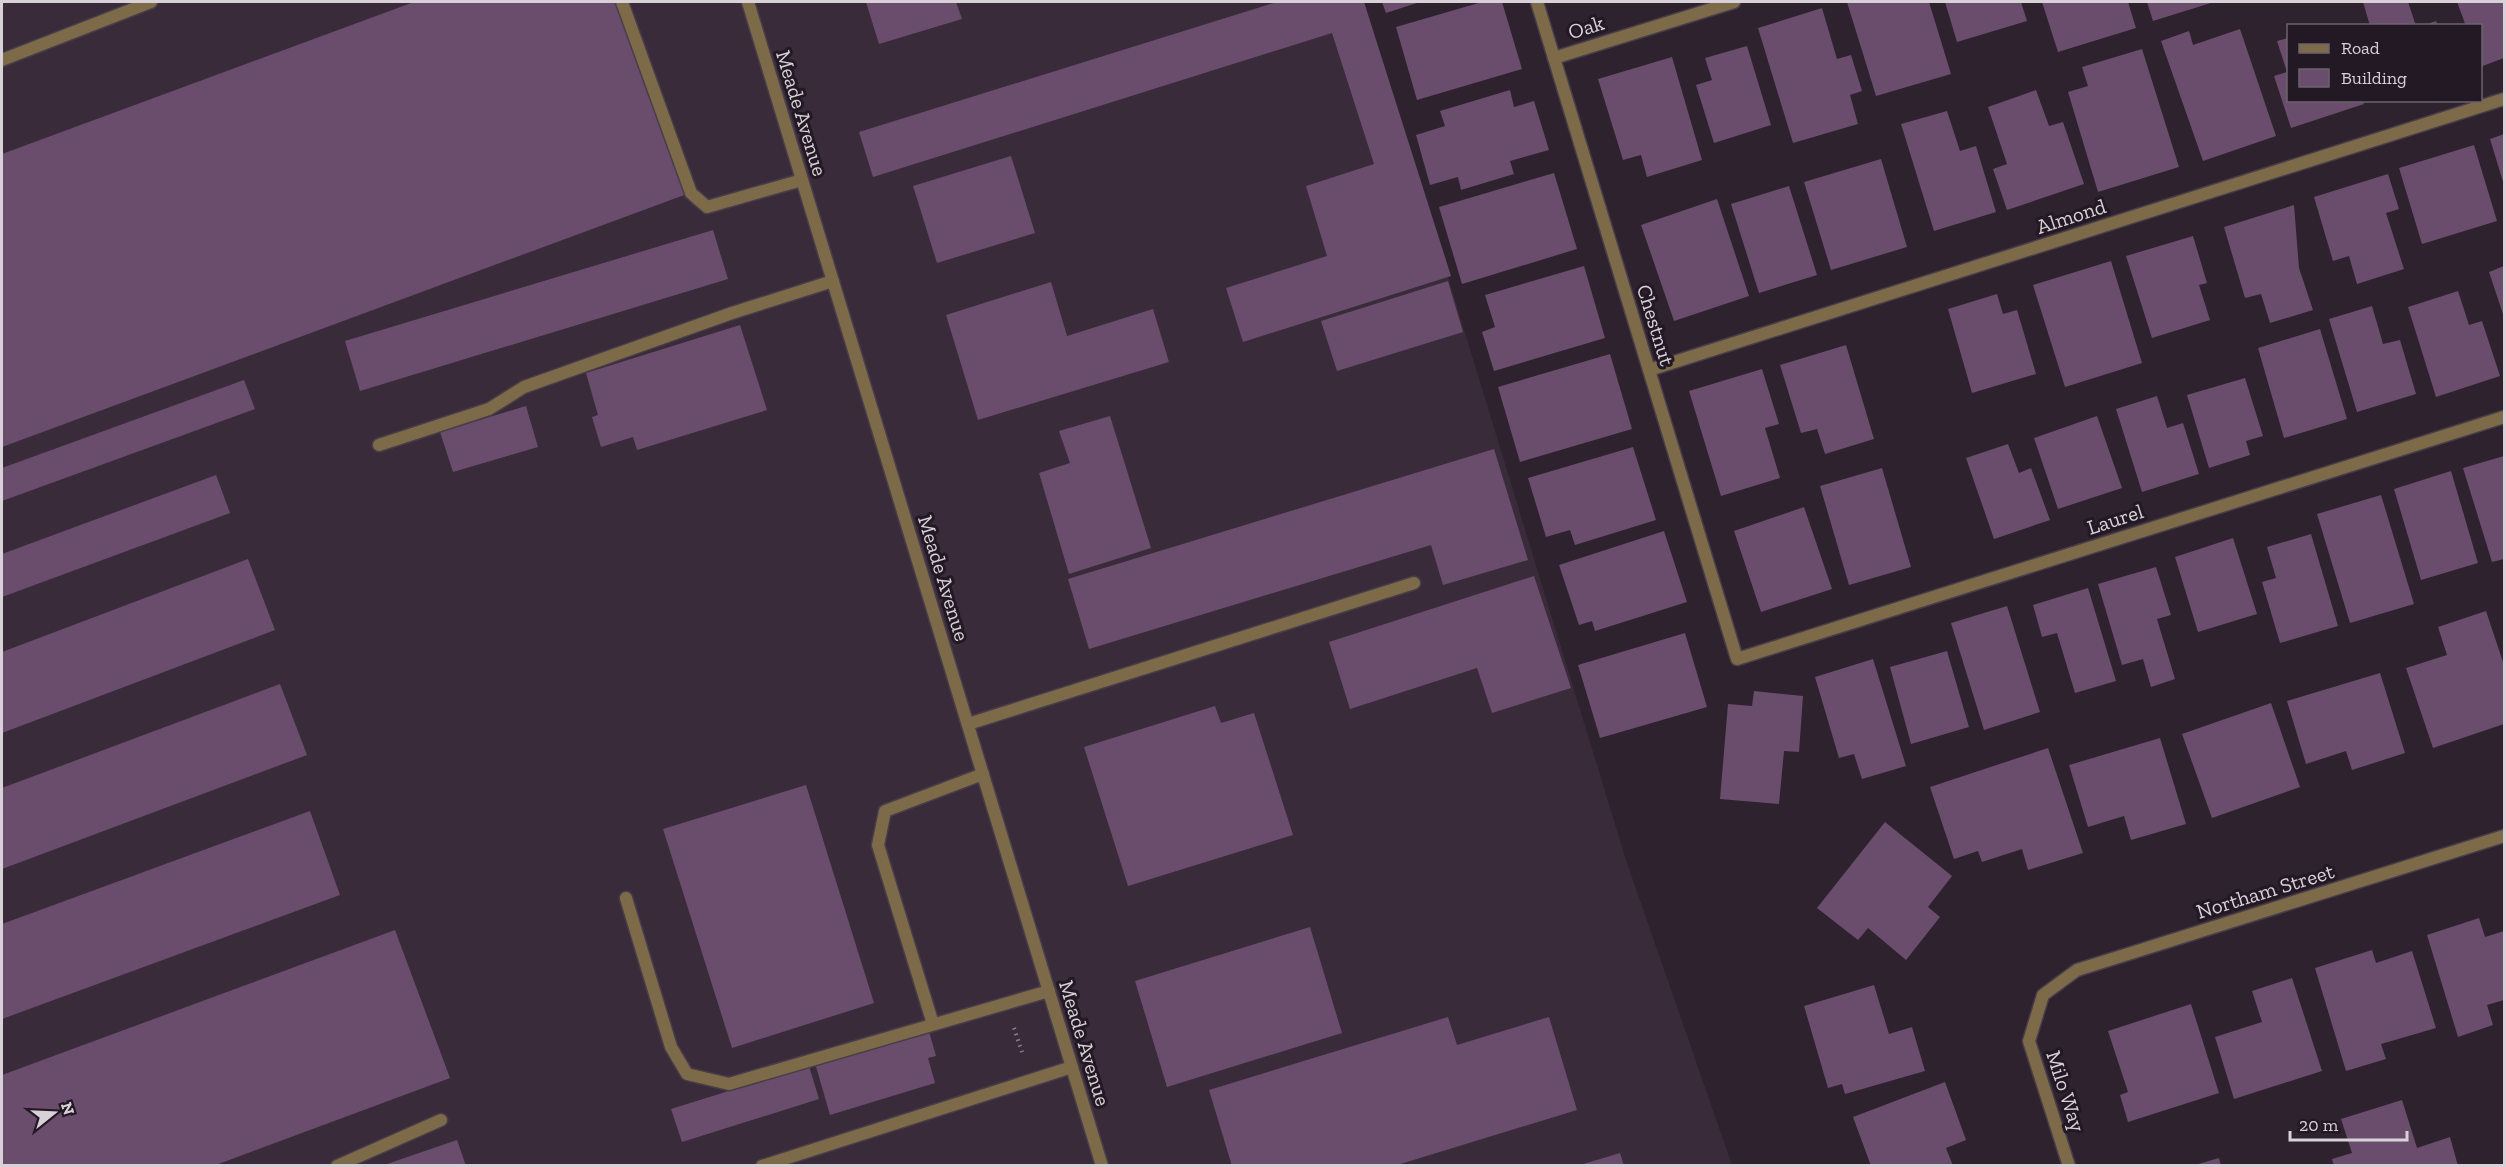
<svg xmlns="http://www.w3.org/2000/svg" width="2506" height="1167" font-family="'Zilla Slab',serif">
<rect width="100%" height="100%" fill="#2d222e"/>
<path fill="#3a2b3b" d="M2,2H1364L1626,860L1732,1165L2,1166Z"/>
<g fill="#6a4d6c">
<path d="M414,2H616L687,194L2,447V154Z"/>
<path d="M866,2H956L962,19L879,44Z"/>
<path d="M1277,2H1364L1451,276L1243,342L1226,288L1327,256L1306,186L1374,164L1332,33L873,177L859,132Z"/>
<path d="M1382,2H1420L1386,13Z"/>
<path d="M1482,2H1502L1522,69L1417,100L1396,27Z"/>
<path d="M1847,2H1929L1951,74L1876,96Z"/>
<path d="M1945,2H2021L2027,21L1957,42Z"/>
<path d="M2042,2H2128L2136,28L2058,52Z"/>
<path d="M2147,2H2214L2153,21Z"/>
<path d="M2363,2H2408L2416,26H2370Z"/>
<path d="M2457,2H2504V58L2480,67V26H2466Z"/>
<path d="M1822,8L1837,59L1851,55L1862,91L1850,95L1858,124L1793,143L1758,28Z"/>
<path d="M2436,21L2438,26H2424V25Z"/>
<path d="M2240,29L2276,136L2203,161L2161,41L2189,31L2193,45Z"/>
<path d="M2288,38V100H2363L2364,104L2291,128L2274,76L2287,72L2277,41Z"/>
<path d="M1747,46L1771,125L1714,143L1696,85L1712,80L1705,58Z"/>
<path d="M2142,49L2179,167L2098,192L2068,92L2088,86L2082,67Z"/>
<path d="M1672,57L1702,160L1647,177L1641,155L1623,160L1598,79Z"/>
<path d="M1510,90L1514,107L1534,101L1549,150L1510,161L1514,174L1461,190L1458,177L1430,185L1416,135L1445,126L1440,111Z"/>
<path d="M2036,90L2049,126L2063,122L2084,184L2007,210L1993,169L2007,164L1988,107Z"/>
<path d="M1947,111L1960,151L1976,146L1996,212L1934,231L1901,124Z"/>
<path d="M2504,134V185L2490,139Z"/>
<path d="M2474,145L2497,221L2422,244L2399,168Z"/>
<path d="M1011,156L1035,233L937,263L913,186Z"/>
<path d="M1881,159L1907,247L1831,270L1804,182Z"/>
<path d="M1554,173L1577,249L1462,284L1439,207Z"/>
<path d="M2388,174L2399,209L2386,213L2404,269L2357,284L2349,256L2333,261L2314,197Z"/>
<path d="M1789,186L1817,275L1759,293L1731,204Z"/>
<path d="M1717,199L1749,296L1674,321L1641,225Z"/>
<path d="M2294,205L2299,268L2313,310L2270,323L2261,294L2245,298L2224,227Z"/>
<path d="M713,230L728,279L360,391L345,341Z"/>
<path d="M2193,236L2207,283L2199,285L2210,320L2152,338L2126,256Z"/>
<path d="M2111,261L2142,363L2065,387L2033,285Z"/>
<path d="M1584,266L1605,338L1494,371L1482,332L1495,327L1485,295Z"/>
<path d="M2504,266V317L2489,272Z"/>
<path d="M1448,281L1463,332L1337,371L1321,321Z"/>
<path d="M1051,282L1067,336L1153,309L1169,362L978,420L946,315Z"/>
<path d="M2458,291L2469,325L2482,321L2500,376L2436,397L2408,307Z"/>
<path d="M1997,294L2003,314L2017,310L2036,374L1972,393L1948,309Z"/>
<path d="M2372,306L2383,344L2400,340L2416,394L2357,412L2329,319Z"/>
<path d="M740,325L767,410L637,450L633,437L601,447L592,417L598,415L586,373Z"/>
<path d="M2320,329L2347,419L2284,438L2258,348Z"/>
<path d="M1846,345L1874,439L1825,454L1817,429L1801,433L1780,365Z"/>
<path d="M1610,354L1632,429L1520,462L1498,387Z"/>
<path d="M1762,369L1779,424L1765,428L1780,478L1721,496L1689,391Z"/>
<path d="M2245,378L2263,436L2246,441L2250,455L2209,468L2187,395Z"/>
<path d="M244,380L255,409L2,501V468Z"/>
<path d="M2157,396L2167,428L2183,423L2199,474L2142,492L2116,409Z"/>
<path d="M526,406L538,447L453,472L440,432Z"/>
<path d="M1110,416L1151,548L1069,574L1039,473L1070,463L1059,431Z"/>
<path d="M2097,416L2122,488L2058,509L2034,438Z"/>
<path d="M2008,444L2019,473L2031,468L2050,520L1994,539L1966,458Z"/>
<path d="M1633,447L1656,520L1575,545L1570,530L1546,537L1528,478Z"/>
<path d="M1494,449L1528,560L1443,585L1431,545L1089,649L1068,579Z"/>
<path d="M2504,456V559L2492,562L2463,468Z"/>
<path d="M1882,468L1911,567L1849,585L1820,486Z"/>
<path d="M2451,471L2478,563L2421,580L2394,489Z"/>
<path d="M216,475L230,513L2,597V554Z"/>
<path d="M2381,495L2414,604L2350,623L2317,514Z"/>
<path d="M1804,507L1832,589L1761,612L1734,531Z"/>
<path d="M1664,531L1687,602L1595,631L1592,621L1579,625L1559,565Z"/>
<path d="M2311,534L2338,626L2280,643L2262,582L2276,578L2267,547Z"/>
<path d="M2233,538L2257,614L2198,632L2175,557Z"/>
<path d="M248,559L275,630L2,733V652Z"/>
<path d="M2156,567L2171,615L2157,619L2175,679L2151,687L2143,659L2122,665L2098,584Z"/>
<path d="M1534,576L1571,688L1492,713L1477,668L1350,709L1329,642Z"/>
<path d="M2088,588L2116,681L2075,693L2057,633L2042,637L2033,605Z"/>
<path d="M2007,606L2040,712L1984,730L1951,623Z"/>
<path d="M2486,611L2504,665V724L2433,748L2406,668L2447,655L2438,627Z"/>
<path d="M1685,633L1707,707L1600,738L1578,665Z"/>
<path d="M1947,651L1969,727L1911,744L1890,667Z"/>
<path d="M1873,659L1906,766L1862,779L1854,754L1839,758L1815,677Z"/>
<path d="M2380,673L2405,753L2352,770L2346,751L2306,764L2287,701Z"/>
<path d="M280,684L307,755L2,869V788Z"/>
<path d="M1754,691L1803,696L1799,752L1784,751L1779,804L1720,799L1728,704L1752,706Z"/>
<path d="M2271,703L2300,787L2212,818L2182,734Z"/>
<path d="M1215,706L1221,723L1254,713L1293,835L1128,886L1084,747Z"/>
<path d="M2160,738L2186,824L2131,840L2124,816L2088,827L2069,765Z"/>
<path d="M2048,748L2083,853L2028,870L2022,849L1982,862L1978,851L1954,859L1930,787Z"/>
<path d="M806,785L874,1003L732,1048L663,829Z"/>
<path d="M310,811L340,895L2,1019V924Z"/>
<path d="M1885,822L1952,876L1928,907L1940,917L1906,960L1868,928L1858,940L1817,908Z"/>
<path d="M2479,918L2485,937L2504,931V1000L2487,1005L2493,1025L2458,1037L2427,935Z"/>
<path d="M1310,927L1342,1033L1167,1087L1135,981Z"/>
<path d="M395,930L450,1078L213,1166H2V1075Z"/>
<path d="M2372,950L2376,963L2412,951L2436,1028L2381,1044L2386,1059L2346,1071L2315,968Z"/>
<path d="M2292,978L2322,1071L2234,1099L2215,1037L2262,1022L2252,991Z"/>
<path d="M1874,985L1889,1034L1912,1027L1925,1071L1845,1094L1842,1084L1828,1088L1804,1006Z"/>
<path d="M2191,1004L2219,1093L2128,1122L2120,1095L2128,1092L2108,1031Z"/>
<path d="M1448,1017L1457,1045L1549,1017L1577,1110L1394,1166H1232L1209,1090Z"/>
<path d="M928,1028L936,1056L928,1058L935,1083L830,1115L815,1063Z"/>
<path d="M809,1066L819,1099L682,1142L671,1109Z"/>
<path d="M1945,1082L1966,1140L1946,1148L1953,1166H1871L1853,1117Z"/>
<path d="M2402,1100L2417,1148L2450,1137L2458,1166H2334L2332,1159L2352,1153L2341,1119Z"/>
<path d="M457,1140L466,1166H384V1165Z"/>
<path d="M1620,1153L1624,1166H1580V1165Z"/>
<path d="M2219,1158L2221,1166H2195V1165Z"/>
</g>
<g fill="none" stroke-linecap="round" stroke-linejoin="round">
<defs>
<g id="service">
<path d="M622,2L691,193L707,207L802,180"/>
<path d="M2,60L151,2"/>
<path d="M379,445L489,409L524,387L732,313L833,281"/>
<path d="M968,724L1414,583"/>
<path d="M626,898L671,1047L687,1074L729,1084L1049,991"/>
<path d="M933,1024L878,845L885,811L983,774"/>
<path d="M337,1166L441,1120"/>
<path d="M762,1166L1072,1067"/>
</g>
<g id="minor">
<path d="M1537,2L1737,659L2504,417"/>
<path d="M1554,58L1734,2"/>
<path d="M1649,370L2504,99"/>
<path d="M2069,1166L2029,1041L2043,995L2077,970L2504,836"/>
</g>
<path id="tertiary" d="M748,2L1102,1166"/>
</defs>
<use href="#service" stroke="#483e49" stroke-width="15"/>
<use href="#minor" stroke="#483e49" stroke-width="15"/>
<use href="#tertiary" stroke="#483e49" stroke-width="15"/>
<path stroke="#887f89" stroke-width="4" stroke-dasharray="1.5 4.5" stroke-linecap="butt" d="M1014,1028L1023,1055"/>
<use href="#service" stroke="#7c6a48" stroke-width="12"/>
<use href="#minor" stroke="#7c6a48" stroke-width="12"/>
<use href="#tertiary" stroke="#7c6a48" stroke-width="12"/>
</g>
<g text-anchor="middle" dominant-baseline="central" stroke-width="6" stroke-linejoin="round" paint-order="stroke">
<g font-size="21" fill="#d8d1d8" stroke="#231924">
<text transform="translate(1586 27) rotate(-17)">Oak</text>
<text transform="translate(802 113) rotate(73)">Meade Avenue</text>
<text transform="translate(2071 216) rotate(-18)">Almond</text>
<text transform="translate(1656 325) rotate(73)">Chestnut</text>
<text transform="translate(2115 519) rotate(-18)">Laurel</text>
<text transform="translate(944 578) rotate(73)">Meade Avenue</text>
<text transform="translate(2265 891) rotate(-17)">Northam Street</text>
<text transform="translate(1085 1043) rotate(73)">Meade Avenue</text>
<text transform="translate(2066 1091) rotate(72)">Milo Way</text>
</g>
</g>
<rect width="2506" height="1167" fill="none" stroke="#d8d1d8" stroke-width="6"/>
<rect x="2287" y="24" width="195" height="78" fill="#231924" stroke="#6b636c" stroke-width="1.5"/>
<rect x="2299" y="44" width="30" height="9" fill="#7c6a48" stroke="#6b636c" stroke-width="1.5"/>
<text x="2341" y="54" font-size="18" fill="#d8d1d8">Road</text>
<rect x="2299" y="69" width="30" height="18" fill="#6a4d6c" stroke="#6b636c" stroke-width="1.5"/>
<text x="2341" y="84" font-size="18" fill="#d8d1d8">Building</text>
<g transform="translate(54 1113) rotate(72)" stroke="#231924" stroke-width="4.5" paint-order="stroke">
<path d="M0-4.5L10 22L0 15L-10 22Z" fill="#d8d1d8"/>
<text y="-9" font-size="16" font-weight="bold" text-anchor="middle" fill="#d8d1d8">N</text>
</g>
<path d="M2290 1131v9h117v-9" fill="none" stroke="#d8d1d8" stroke-width="3"/>
<text x="2299" y="1131" font-size="18" fill="#d8d1d8" stroke="#231924" stroke-width="4.5" paint-order="stroke">20 m</text>
</svg>
